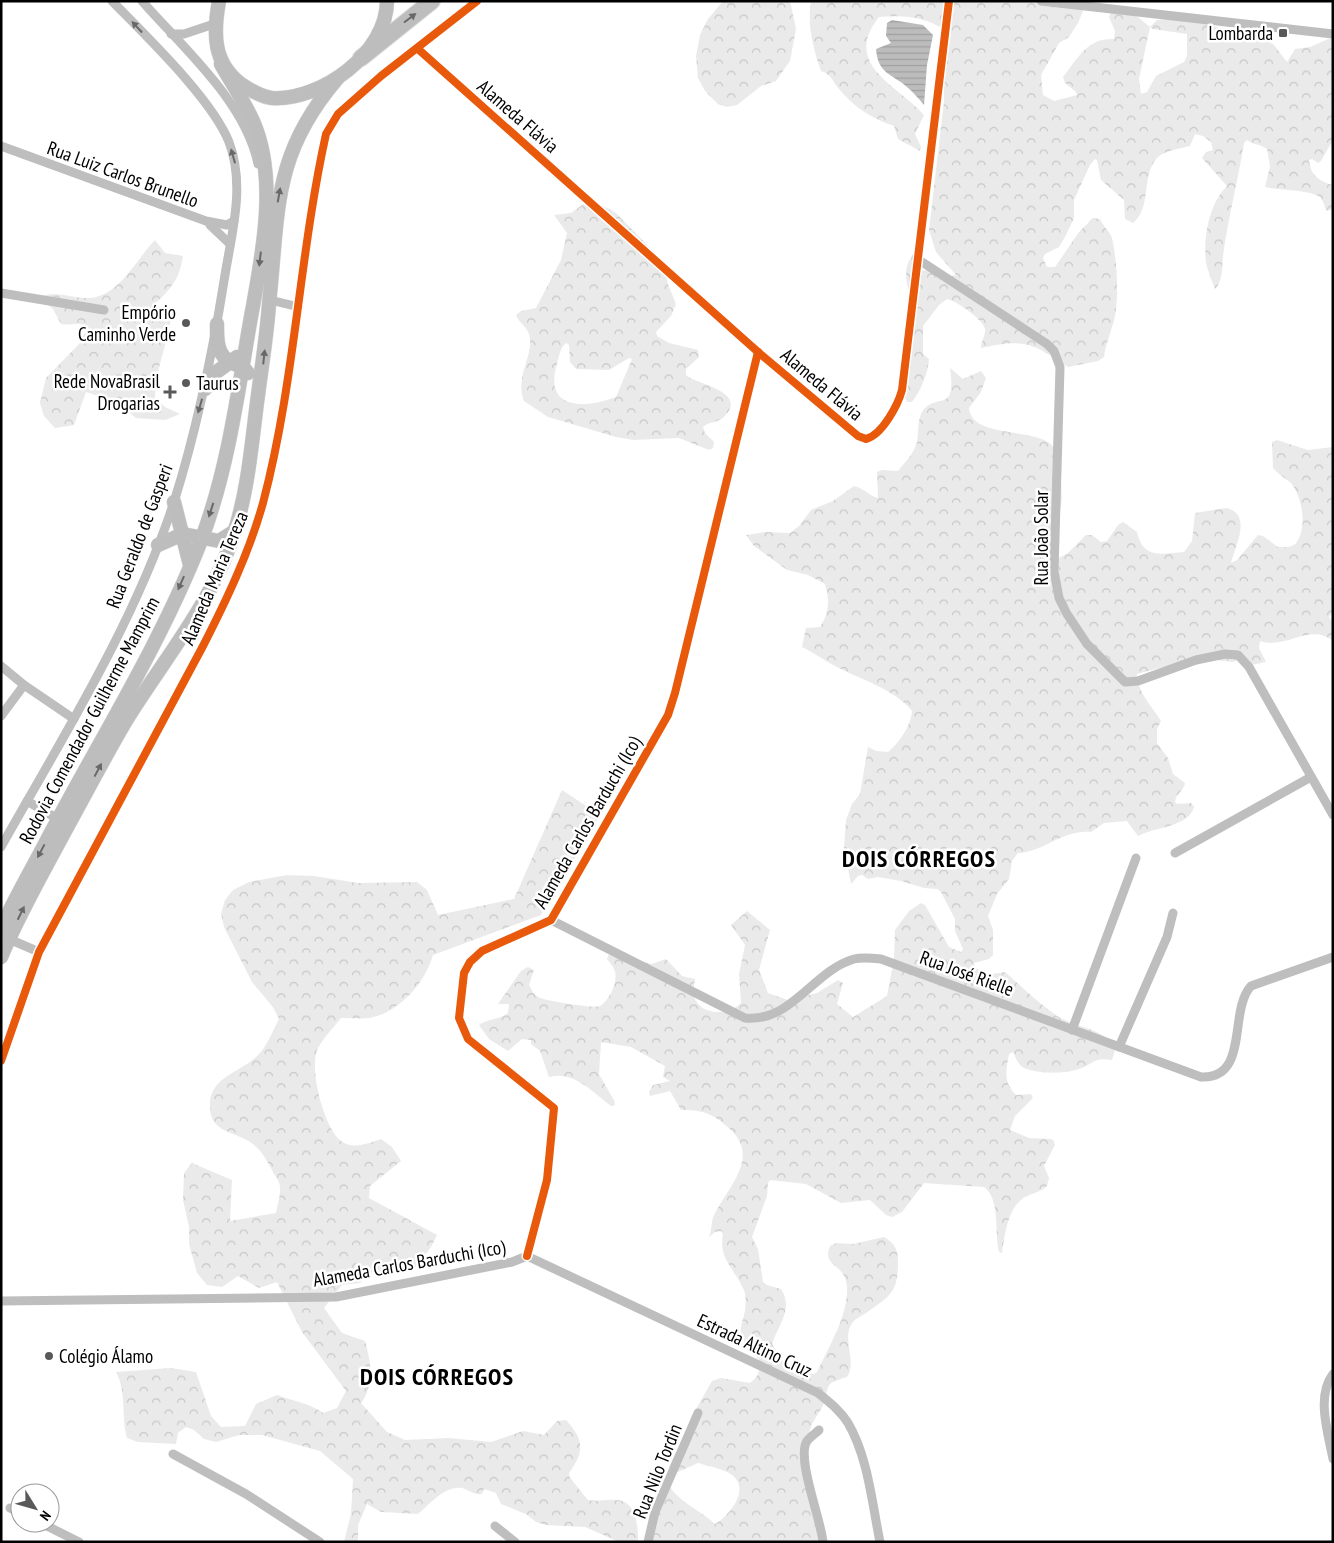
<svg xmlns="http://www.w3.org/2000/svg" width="1334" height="1543" font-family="'PT Sans Narrow',sans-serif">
<defs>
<pattern id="forest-crowns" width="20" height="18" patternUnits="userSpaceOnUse" patternTransform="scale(1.25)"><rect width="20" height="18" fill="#eaeaea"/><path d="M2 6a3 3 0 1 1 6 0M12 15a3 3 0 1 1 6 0" fill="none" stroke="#c7c7c7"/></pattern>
<pattern id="water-rules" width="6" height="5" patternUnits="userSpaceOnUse" patternTransform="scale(1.25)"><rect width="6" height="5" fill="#bcbcbc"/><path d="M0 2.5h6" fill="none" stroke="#a0a0a0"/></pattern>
</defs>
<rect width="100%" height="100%" fill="#fff"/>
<g fill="url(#forest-crowns)" fill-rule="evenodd">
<path d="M723,1H790L796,29L790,61L776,81L761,86L737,105L727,107L718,104L705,91L698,78L696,56L700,35L708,19Z"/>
<path d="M811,1H1051L1078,6L1083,11L1078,23L1069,37L1059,43L1041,75L1043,95L1054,101L1077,95L1076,92L1065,83L1063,77C1079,57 1087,38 1114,39L1115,31L1109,17L1112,10H1129L1150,27L1139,79L1141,94L1147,92L1156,76L1184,62L1187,56V34L1153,29L1150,27L1157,20L1180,18L1201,21L1237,35L1261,37L1274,45L1287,62L1295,49L1310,47L1333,37V140L1321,161L1318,163L1312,159L1309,160C1311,175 1318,181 1333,185V209L1326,211C1325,207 1323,200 1320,197C1312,190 1278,190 1265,187L1270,166L1267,149C1260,144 1254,145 1247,140L1244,143C1238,181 1228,218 1223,256C1222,266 1223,282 1215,289C1212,281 1208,272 1206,263C1203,237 1209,204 1227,186L1202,158L1206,152L1213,150L1211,142L1203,136L1195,134L1190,146C1179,149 1165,150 1157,158C1141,175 1152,208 1133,223L1125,219L1124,200L1101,180L1097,160L1095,159L1090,165L1074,200V218L1065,237L1059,247L1045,254L1043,258L1047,267H1055L1079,232L1093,218L1100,219C1103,226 1110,232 1112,238C1117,260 1119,294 1115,316C1112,330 1106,342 1104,357L1098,361L1068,367C1033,343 1024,338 981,348C981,341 986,335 985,329C984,320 955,300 947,299L939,305L923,326V354L929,359C928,373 921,391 912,402H907L904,396L913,301C907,289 902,269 911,258H914L920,271L935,269L952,276L956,275L936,252L929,230L944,101L943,74L951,35V19L943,29C925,16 900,15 879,17C841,65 898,85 924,115L915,134L921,147L920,151L898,139L894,126C871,118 855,108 839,89C832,81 832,75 821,71C813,49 807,24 811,1Z"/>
<path d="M586,202L607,208L616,213L657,255L665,269L668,284L676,304L671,316L656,332L657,336L669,343L698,350L699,357L686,369V375C697,385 748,391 725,416C719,423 709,421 703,427L705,433L714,442L713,448L709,450L679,438L633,440L616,437L548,417L524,401C515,377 532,359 530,338C528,326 519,324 516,315L521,311L536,308L561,260L567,233L554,215L571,213ZM566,343L569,345L570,362L576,369L609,370L629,358L632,359L616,397C585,409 543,410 557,364C559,356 560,348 566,343Z"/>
<path d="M155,240L165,253L183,256C180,278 170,291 153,305L171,318C167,346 155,370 155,398L165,407L180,414L165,420L136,418L117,402L86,392L74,425L55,428L44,416L40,403L46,378L80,343L86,330L84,325C77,322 70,326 61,324L53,309L42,300V296C57,291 72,298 87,298C118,299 137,258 155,240Z"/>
<path d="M950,368L963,379L981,371L986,378L981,392L969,408C971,440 1041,426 1054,448C1060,458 1063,494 1061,505C1060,513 1056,520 1056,528C1056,538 1057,548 1057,559L1068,553L1086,535H1092L1101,542L1107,541L1118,525L1123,522L1137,532C1143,559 1161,554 1184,552L1192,541L1195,513L1226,508C1253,514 1235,546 1231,563L1237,560L1258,535L1263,536L1278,547C1284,547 1292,548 1296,543C1308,528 1302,496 1291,483C1285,478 1278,474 1273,468L1272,442L1277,440L1308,450L1333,447V611L1329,617L1333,623V641C1310,622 1286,650 1260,641L1259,648L1266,662L1252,665L1237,660L1233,662L1198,658L1137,674C1136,690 1153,708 1161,721L1157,729V743L1168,758L1173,774L1185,783C1184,791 1176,793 1175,802L1177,804L1191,803L1194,807C1189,827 1154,827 1138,836L1127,821L1104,823L1091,832C1063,829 1044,852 1018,853L1012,861L1009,879L997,894L988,916L993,930V955L989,959L974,963L975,967L986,975L1005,972C1021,986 1036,1001 1053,1013C1073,1029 1103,1025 1115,1050L1112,1060C1094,1057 1095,1063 1079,1069C1065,1074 1038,1074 1024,1068C1018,1065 1016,1058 1013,1052L1009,1054C1006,1070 1003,1082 1016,1095L1031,1094L1033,1098L1015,1116L1010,1130L1029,1138L1051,1139L1054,1141L1055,1145L1044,1166L1049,1178L1047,1186C1040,1193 1030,1193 1022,1199C1007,1211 1005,1235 1002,1253L999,1252C994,1234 1001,1199 984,1187L924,1183L902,1212L892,1217L886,1215L870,1200L841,1203L806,1184L770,1180L768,1183L767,1196L752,1237L758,1249L763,1282L767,1285L781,1289C794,1309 778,1325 772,1344L789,1370L814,1374L817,1372C829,1346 848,1316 847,1288C846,1262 821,1268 830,1246L836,1243L853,1244L884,1237C895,1244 898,1249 898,1262C898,1293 890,1296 866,1313C862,1316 856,1318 853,1322C840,1338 858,1360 847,1377C823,1384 830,1385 824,1403C821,1412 813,1419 810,1430C801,1462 815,1509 820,1542H651L650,1521L670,1487C681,1503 701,1511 715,1524C730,1515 753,1487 729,1473C720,1468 708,1466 698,1463L678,1472L671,1471L669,1467L675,1454L688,1440L692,1416L712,1381L721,1378L750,1383C759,1377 760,1371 759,1360C725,1324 750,1328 745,1293C744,1289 741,1285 740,1282C729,1264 719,1255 723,1233L721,1231L715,1232L709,1237C712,1230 711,1221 714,1215C730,1184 764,1154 724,1124C710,1112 699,1110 681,1110L670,1091L650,1096L649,1092L653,1085L670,1081L663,1077L665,1066L631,1047L601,1042L599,1074L615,1102L614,1106H611C593,1092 573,1070 549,1077L540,1051L531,1044V1040L522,1039L508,1051L489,1039L479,1025C487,1019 499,1020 508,1013L509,1004H498L521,971L528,967L534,970L529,985C531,989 534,995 538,997C546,1001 594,1009 600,1006C609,1001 618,982 615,972C614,967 610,963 607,959L609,954L652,964L666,959L682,976L695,979C695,982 693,988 693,991C695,1016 728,1017 741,1003L739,974L745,945L731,925L747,911L770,930L759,970L768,993L788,1000L817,993L838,980L843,983L837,1004L853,1017L887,996L894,959L895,930L909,911L921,903L925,905L949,947L961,952L963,949L955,931V919L941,892L937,889L924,888L901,881L878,877L868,879L862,875L858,876L851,884L844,848L846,820L852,804L860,794L868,747L876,751L888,752C899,743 911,726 912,711C894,689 864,681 839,668C826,662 815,653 802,647L806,628L820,627C829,614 830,599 825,584L808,575L787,570L754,546L746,535L765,532L790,533L799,526L811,510L833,501L854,486C864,488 869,496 878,498L877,472L882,470L898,471C905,462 914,454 917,442C919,433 917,421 922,412C935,391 957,416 950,368Z"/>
<path d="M562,790L600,815L541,915L433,955C425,983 399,1013 369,1018C360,1019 350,1018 341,1018C334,1027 324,1037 318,1048C308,1067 324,1128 341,1141C353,1150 369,1143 381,1139L392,1147L401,1161L370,1186L369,1198L437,1235L431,1247L413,1271L372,1272L360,1283L342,1285L324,1308L342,1333L365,1341C371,1362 375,1384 361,1403L387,1432L405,1440L449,1438L491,1442L523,1431L544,1435L557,1421L566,1420C584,1440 585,1451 569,1473L570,1478L588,1500C598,1502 607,1499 616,1500C637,1501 638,1526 638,1542H619L585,1527L546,1525L536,1522L526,1514L501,1504L496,1493L484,1489L482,1494C474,1495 469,1490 462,1488C445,1485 430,1504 418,1514L381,1512L367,1504L358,1525V1542H344L351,1514L353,1479L320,1451L262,1435H239L216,1442L204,1439L194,1430L186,1427L178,1433L176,1444L138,1442L127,1438C121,1417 127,1392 116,1372L171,1368L196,1372L211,1416L221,1427L245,1426L256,1404L277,1395C293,1401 309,1403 323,1413L337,1408L346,1391L302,1332L277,1282L259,1288L238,1276L222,1287L207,1285L197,1273L189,1244V1227L183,1200L184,1173L192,1163L232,1180L230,1221L276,1213C277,1205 281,1195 280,1187C280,1181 274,1175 272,1170C267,1161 262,1151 254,1145C239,1131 212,1135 210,1109C207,1076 243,1073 260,1053C268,1044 273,1030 279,1019L273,1007L252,982L224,927L221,914L225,900L233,890L249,882L287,875L314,876L358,883L417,882L427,890L438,915L514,899Z"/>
</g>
<path fill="url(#water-rules)" d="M892,20L923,25L933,35L927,65L924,105C919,99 913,92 907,87C891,73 878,74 876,49L891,43L886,36L887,23Z"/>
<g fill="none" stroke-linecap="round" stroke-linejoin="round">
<defs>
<g id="primary">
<path d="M219,1C213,34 213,63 241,84C250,90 261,97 272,98C321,101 387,53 387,1"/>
<path d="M217,324C217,339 216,355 232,363C239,366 243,366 248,373"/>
<path d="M205,389L215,373L237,357"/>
<path d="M174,502L190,565"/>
<path d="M158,545L183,534L219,541L235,531"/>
<path d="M1,929C14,899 31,871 46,842C99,741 161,644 202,538C227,471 237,399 249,328C260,265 280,182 253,121C244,101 231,82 221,64"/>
<path d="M1,957C19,914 42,874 64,833C85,795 105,756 127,719C166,656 215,600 236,527C249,484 252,439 258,395C262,364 267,334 269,304C279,210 272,155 337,79"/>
</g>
<path id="motorway" d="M361,58L432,1"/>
</defs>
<use href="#primary" stroke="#dbdbdb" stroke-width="15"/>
<use href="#motorway" stroke="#dbdbdb" stroke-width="18"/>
<g stroke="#bebebe" stroke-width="9">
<path d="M142,1C183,48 245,101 258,164"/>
<path d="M1041,1L1333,34"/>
<path d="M171,34H184L217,23"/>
<path d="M418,49L758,352L858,436L866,439C882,435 898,405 902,390L949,1"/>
<path d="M1,146L206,221L227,225L234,221"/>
<path d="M210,225L230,244"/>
<path d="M916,258L1047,344L1054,351L1060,367L1054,571L1059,598L1067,614L1087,644L1125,682L1138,681L1196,660L1225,654L1238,655L1249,667L1333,815"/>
<path d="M1,293L104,310"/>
<path d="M270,300L299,307"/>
<path d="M1,666L24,685L74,719"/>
<path d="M1,716L24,685"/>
<path d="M27,801L58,819"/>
<path d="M1,847C64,735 134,624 174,502C197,429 212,356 224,281C231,235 246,187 229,142C212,99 146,36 112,1"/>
<path d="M1175,853L1311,777"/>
<path d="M551,920L745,1018C791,1023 813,971 854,959C862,957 872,958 881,959L1201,1077C1250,1079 1228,1011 1251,986L1333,957"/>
<path d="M9,939L39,952"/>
<path d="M1072,1030L1136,858"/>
<path d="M1119,1047L1167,937L1173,913"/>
<path d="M1,1061L39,952L203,646C226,601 249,553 263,503C295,382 299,256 326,134L338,114L381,76L477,1"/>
<path d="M527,1256L547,1180L554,1108L468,1039L459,1018L464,973L470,962L482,951L551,920L668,715L675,693L758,352"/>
<path d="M527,1256L818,1393C829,1402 841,1411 848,1423C868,1457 872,1503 880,1542"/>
<path d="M1,1301L336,1297L512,1262L527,1256"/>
<path d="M1333,1374C1316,1396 1328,1433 1333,1459"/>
<path d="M819,1430C816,1433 810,1437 807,1441C796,1458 821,1519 823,1542"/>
<path d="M173,1454L246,1494L320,1542"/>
<path d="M10,1508L20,1513"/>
<path d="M41,1523L79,1542"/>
<path d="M495,1526L515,1542"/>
<path d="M648,1542L655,1512L698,1413"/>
</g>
<use href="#primary" stroke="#bdbdbd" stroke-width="14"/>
<use href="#motorway" stroke="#bdbdbd" stroke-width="16"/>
<defs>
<g id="cycleway">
<path d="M418,49L758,352L858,436L866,439C882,435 898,405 902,390L949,1"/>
<path d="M1,1061L39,952L203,646C226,601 249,553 263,503C295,382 299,256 326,134L338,114L381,76L477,1"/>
<path d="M527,1256L547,1180L554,1108L468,1039L459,1018L464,973L470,962L482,951L551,920L668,715L675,693L758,352"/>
</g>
</defs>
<use href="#cycleway" stroke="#fff" stroke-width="11"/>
<use href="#cycleway" stroke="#e8590c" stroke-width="8"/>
</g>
<defs><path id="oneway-solid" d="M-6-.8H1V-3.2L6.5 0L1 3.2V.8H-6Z" transform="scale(1.25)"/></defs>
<g fill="#686868">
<use href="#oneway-solid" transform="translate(410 18) rotate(-37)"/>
<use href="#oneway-solid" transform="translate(137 27) rotate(-133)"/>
<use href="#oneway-solid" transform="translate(233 156) rotate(-106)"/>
<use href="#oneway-solid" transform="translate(279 195) rotate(-80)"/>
<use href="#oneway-solid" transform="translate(260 259) rotate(97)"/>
<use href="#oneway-solid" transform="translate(264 357) rotate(-84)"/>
<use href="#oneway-solid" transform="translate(200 406) rotate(106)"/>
<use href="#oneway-solid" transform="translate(211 510) rotate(108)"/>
<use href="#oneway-solid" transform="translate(181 583) rotate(114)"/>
<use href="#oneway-solid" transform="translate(98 770) rotate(-62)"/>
<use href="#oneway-solid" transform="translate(41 851) rotate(118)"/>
<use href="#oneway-solid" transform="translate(21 913) rotate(-64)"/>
</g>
<g fill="#595959" stroke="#fff" stroke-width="2">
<rect x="1278" y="28" width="10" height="10" rx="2.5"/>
<circle cx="186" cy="323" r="5"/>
<circle cx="186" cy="383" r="5"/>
<path d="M167.5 384.5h5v5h5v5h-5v5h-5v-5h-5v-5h5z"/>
<circle cx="49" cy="1356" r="5"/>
</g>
<g text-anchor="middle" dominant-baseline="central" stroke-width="5" stroke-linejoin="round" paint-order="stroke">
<g font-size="19" fill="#000" stroke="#fff" text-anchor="end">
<text x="1273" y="33">Lombarda</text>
<text x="176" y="312">Empório<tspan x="176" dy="22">Caminho Verde</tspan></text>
<text x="160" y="381">Rede NovaBrasil<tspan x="160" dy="22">Drogarias</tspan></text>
<text x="196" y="383" text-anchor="start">Taurus</text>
<text x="59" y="1356" text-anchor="start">Colégio Álamo</text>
</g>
<g font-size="19" fill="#000" stroke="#fff">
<text transform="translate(518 116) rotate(41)">Alameda Flávia</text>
<text transform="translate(123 174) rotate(20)">Rua Luiz Carlos Brunello</text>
<text transform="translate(822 384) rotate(40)">Alameda Flávia</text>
<text transform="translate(139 536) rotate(-69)">Rua Geraldo de Gasperi</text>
<text transform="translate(1041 538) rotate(-90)">Rua João Solar</text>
<text transform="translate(214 578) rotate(-67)">Alameda Maria Tereza</text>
<text transform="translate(89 720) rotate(-62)">Rodovia Comendador Guilherme Mamprim</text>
<text transform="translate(587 822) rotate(-60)">Alameda Carlos Barduchi (Ico)</text>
<text transform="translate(967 973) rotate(20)">Rua José Rielle</text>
<text transform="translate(409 1263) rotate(-10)">Alameda Carlos Barduchi (Ico)</text>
<text transform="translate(755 1345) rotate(25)">Estrada Altino Cruz</text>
<text transform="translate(657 1471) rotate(-68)">Rua Nilo Tordin</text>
</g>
<g font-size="24" font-weight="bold" letter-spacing="1" fill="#000" stroke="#fff">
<text x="919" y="858">DOIS CÓRREGOS</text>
<text x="437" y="1376">DOIS CÓRREGOS</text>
</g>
</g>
<rect width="1334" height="1543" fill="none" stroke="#000000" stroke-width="5"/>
<g transform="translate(35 1508) rotate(127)"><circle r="24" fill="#ffffff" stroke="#999999"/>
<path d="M0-4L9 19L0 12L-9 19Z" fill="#595959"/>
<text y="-8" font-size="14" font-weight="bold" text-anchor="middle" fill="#000000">N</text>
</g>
</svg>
